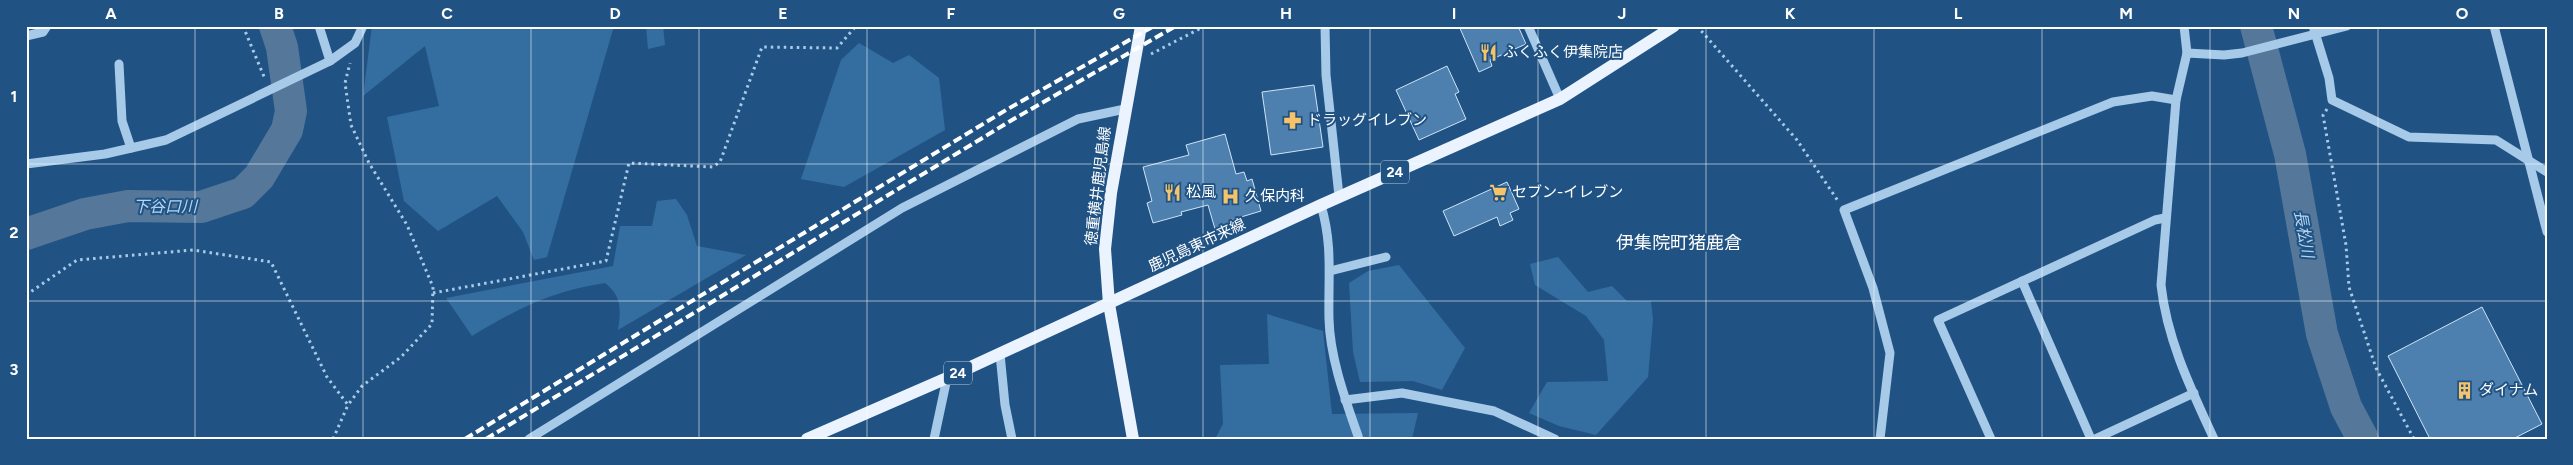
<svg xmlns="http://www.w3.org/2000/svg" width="2573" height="465" font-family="Figtree,'Noto Sans JP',sans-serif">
<rect width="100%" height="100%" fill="#205384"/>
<g fill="#346ea1">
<path d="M372,26H614L547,257L534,260L523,232L497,196L438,231L404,201L387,117L439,106L425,46L363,96Z"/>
<path d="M646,26H663L665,45L648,49Z"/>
<path d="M859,43L893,63L909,55L939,78L945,130L844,187L801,179L841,60Z"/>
<path d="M676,199L687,215L697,246L746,255L618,330C621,310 622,296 605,283C551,291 517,309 472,336L446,298L613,266L620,226H652L657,201Z"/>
<path d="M1558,257L1588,292L1612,286L1627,301H1651L1653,319L1648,377L1596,435L1559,426L1529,413L1547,382L1608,381L1604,340L1586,316L1535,285L1530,264Z"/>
<path d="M1399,265L1465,348L1442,390L1413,381L1360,382L1353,352L1349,283L1368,271Z"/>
<path d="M1267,314L1323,331L1332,414L1418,413L1412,439H1215L1223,424L1220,365L1269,364Z"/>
</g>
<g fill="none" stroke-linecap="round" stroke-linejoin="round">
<g stroke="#54779a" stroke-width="32">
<path d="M2256,26L2290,154L2322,334L2346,407L2363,439"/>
<path d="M26,234L85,214L128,206L201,207L243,193L259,177L287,130L291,111L282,47L275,26"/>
</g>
</g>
<g fill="#4d80ae" stroke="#cce3f7">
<path d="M1459,26H1518L1526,44L1490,60L1492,66L1479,72Z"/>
<path d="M1447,66L1459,92L1455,94L1466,119L1419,140L1396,90Z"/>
<path d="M1314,85L1323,147L1271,155L1262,92Z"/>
<path d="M1225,134L1236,174L1244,172L1247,181L1252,179L1261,211L1231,220L1232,225L1215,229L1208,205L1181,212L1182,215L1153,223L1147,203L1152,201L1143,167L1189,155L1186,145Z"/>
<path d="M1507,182L1519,209L1510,213L1513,220L1500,226L1497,217L1454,236L1443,211Z"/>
<path d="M2482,307L2542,424L2513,439H2430L2388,356Z"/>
</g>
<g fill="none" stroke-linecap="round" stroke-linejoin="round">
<g stroke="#a8cae9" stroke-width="3" stroke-dasharray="2.5 4" stroke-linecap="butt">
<path d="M243,26L265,79"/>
<path d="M1697,26L1797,140L1838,201"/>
<path d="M1151,54L1205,26"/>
<path d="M2327,109L2323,115L2346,245L2349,287L2376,368L2414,439"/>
<path d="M433,293L606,261L629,163L713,167L720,162L762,47L837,48L856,26"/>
<path d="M26,295L77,260L193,250L271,262L327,377L348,405L362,386L401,357L432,324L433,287L407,225L369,163L351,125L345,83L350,63"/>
<path d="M333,439L348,405"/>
</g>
<g stroke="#a8cae9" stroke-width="9">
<path d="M319,26L330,61"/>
<path d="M1325,26L1326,75L1339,196"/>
<path d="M1528,26L1560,99"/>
<path d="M2184,26L2187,53L2176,100L2161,285C2167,340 2191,389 2214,439"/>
<path d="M2313,26L2329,78L2332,100L2409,137L2496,140L2547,172"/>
<path d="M2494,26L2547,232"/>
<path d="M26,36L43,32L47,26"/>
<path d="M2187,53L2224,55L2242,53L2347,26"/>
<path d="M119,64L122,121L131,148"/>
<path d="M26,164L105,154L166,140L330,61L355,43L363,26"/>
<path d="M1321,205C1333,246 1328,277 1329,319C1330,359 1346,401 1359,439"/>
<path d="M1330,271L1386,257"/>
<path d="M2022,281L2091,439"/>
<path d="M1000,354L1005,405L1012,439"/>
<path d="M1345,400L1402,393L1494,411L1555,439"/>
<path d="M529,439L902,208L1078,119L1125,109"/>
<path d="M934,439L947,378"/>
<path d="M1880,439L1890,353L1873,288L1844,210L2113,102L2152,96L2176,100"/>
<path d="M1991,439L1938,320L2155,220L2165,218"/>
<path d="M2095,439L2194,393"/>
</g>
<g stroke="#ebf4fe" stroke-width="12">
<path d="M807,439L947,378L1321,205L1560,99L1674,26"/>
<path d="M1133,439L1109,304L1105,249L1111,193L1141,26"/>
</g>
<g stroke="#fff" stroke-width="4" stroke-dasharray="9 4" stroke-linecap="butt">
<path d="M465,439L1006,110L1154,26"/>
<path d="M486,439L1012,120L1176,26"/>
</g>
</g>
<path fill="none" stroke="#fff" stroke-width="1" stroke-opacity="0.55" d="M195,26V439M363,26V439M531,26V439M699,26V439M867,26V439M1035,26V439M1203,26V439M1370,26V439M1538,26V439M1706,26V439M1874,26V439M2042,26V439M2210,26V439M2378,26V439M26,164H2547M26,301H2547"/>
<defs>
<symbol id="restaurant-bare" viewBox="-9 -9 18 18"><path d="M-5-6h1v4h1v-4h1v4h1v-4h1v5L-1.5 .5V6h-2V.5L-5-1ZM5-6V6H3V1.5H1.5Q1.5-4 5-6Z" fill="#f6c369" stroke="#205384" stroke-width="2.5" paint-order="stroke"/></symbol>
<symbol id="pharmacy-bare" viewBox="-9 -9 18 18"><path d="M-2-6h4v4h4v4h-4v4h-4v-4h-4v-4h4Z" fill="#f6c369" stroke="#205384" stroke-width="2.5" paint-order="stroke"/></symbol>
<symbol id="supermarket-bare" viewBox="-9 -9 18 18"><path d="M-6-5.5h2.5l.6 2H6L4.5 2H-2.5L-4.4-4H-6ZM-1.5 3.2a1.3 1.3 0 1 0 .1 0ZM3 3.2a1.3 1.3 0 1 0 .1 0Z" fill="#f6c369" stroke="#205384" stroke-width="2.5" paint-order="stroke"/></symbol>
<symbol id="hospital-bare" viewBox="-9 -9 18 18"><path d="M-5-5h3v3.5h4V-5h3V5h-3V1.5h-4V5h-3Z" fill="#f6c369" stroke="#205384" stroke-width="2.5" paint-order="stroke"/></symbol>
<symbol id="building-bare" viewBox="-9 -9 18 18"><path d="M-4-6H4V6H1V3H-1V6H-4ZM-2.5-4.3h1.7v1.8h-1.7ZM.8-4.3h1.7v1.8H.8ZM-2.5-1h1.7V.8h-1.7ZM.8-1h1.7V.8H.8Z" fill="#f6c369" stroke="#205384" stroke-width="2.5" paint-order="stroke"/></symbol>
</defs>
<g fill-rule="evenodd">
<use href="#restaurant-bare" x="1476" y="40" width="25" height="25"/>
<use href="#pharmacy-bare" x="1280" y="108" width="25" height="25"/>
<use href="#restaurant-bare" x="1160" y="180" width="25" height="25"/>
<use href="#supermarket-bare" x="1486" y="180" width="25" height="25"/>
<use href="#hospital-bare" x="1218" y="184" width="25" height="25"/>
<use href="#building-bare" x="2452" y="378" width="25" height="25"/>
</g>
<g text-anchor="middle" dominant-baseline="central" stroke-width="4" stroke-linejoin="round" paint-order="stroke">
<g fill="#205384" stroke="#bccbda" stroke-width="1">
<rect x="1381" y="160.5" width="28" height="23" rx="4"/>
<rect x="944" y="361.5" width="28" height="23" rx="4"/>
</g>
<g font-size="14" font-weight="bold" fill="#fff">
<text x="1395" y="172">24</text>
<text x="958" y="373">24</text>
</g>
<g font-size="15" fill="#fff" stroke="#205384" text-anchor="start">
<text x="1503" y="52">ふくふく伊集院店</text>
<text x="1307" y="120">ドラッグイレブン</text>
<text x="1186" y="192">松風</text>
<text x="1512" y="192">セブン-イレブン</text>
<text x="1245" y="196">久保内科</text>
<text x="2479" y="390">ダイナム</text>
</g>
<g font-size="15" fill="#fff" stroke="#205384">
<text transform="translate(1098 186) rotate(-83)">徳重横井鹿児島線</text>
<text transform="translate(1197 245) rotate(-25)">鹿児島東市来線</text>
</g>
<g font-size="16" font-style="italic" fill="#b4d4f0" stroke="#205384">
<text x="165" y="206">下谷口川</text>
<text transform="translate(2304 234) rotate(80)">長松川</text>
</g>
<g font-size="18" fill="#fff" stroke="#205384">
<text x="1679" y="243">伊集院町猪鹿倉</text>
</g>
</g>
<rect width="2573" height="465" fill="none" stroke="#205384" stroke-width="55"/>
<rect x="28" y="28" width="2518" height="410" fill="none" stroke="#fff" stroke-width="2"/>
<g font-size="16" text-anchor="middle" font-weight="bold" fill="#fff">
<text x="111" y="19">A</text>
<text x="279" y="19">B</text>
<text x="447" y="19">C</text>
<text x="615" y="19">D</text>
<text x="783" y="19">E</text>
<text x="951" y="19">F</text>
<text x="1119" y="19">G</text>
<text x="1286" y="19">H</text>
<text x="1454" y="19">I</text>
<text x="1622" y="19">J</text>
<text x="1790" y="19">K</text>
<text x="1958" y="19">L</text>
<text x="2126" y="19">M</text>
<text x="2294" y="19">N</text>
<text x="2462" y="19">O</text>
<text x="14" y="102">1</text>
<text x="14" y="238">2</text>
<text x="14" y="375">3</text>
</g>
</svg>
